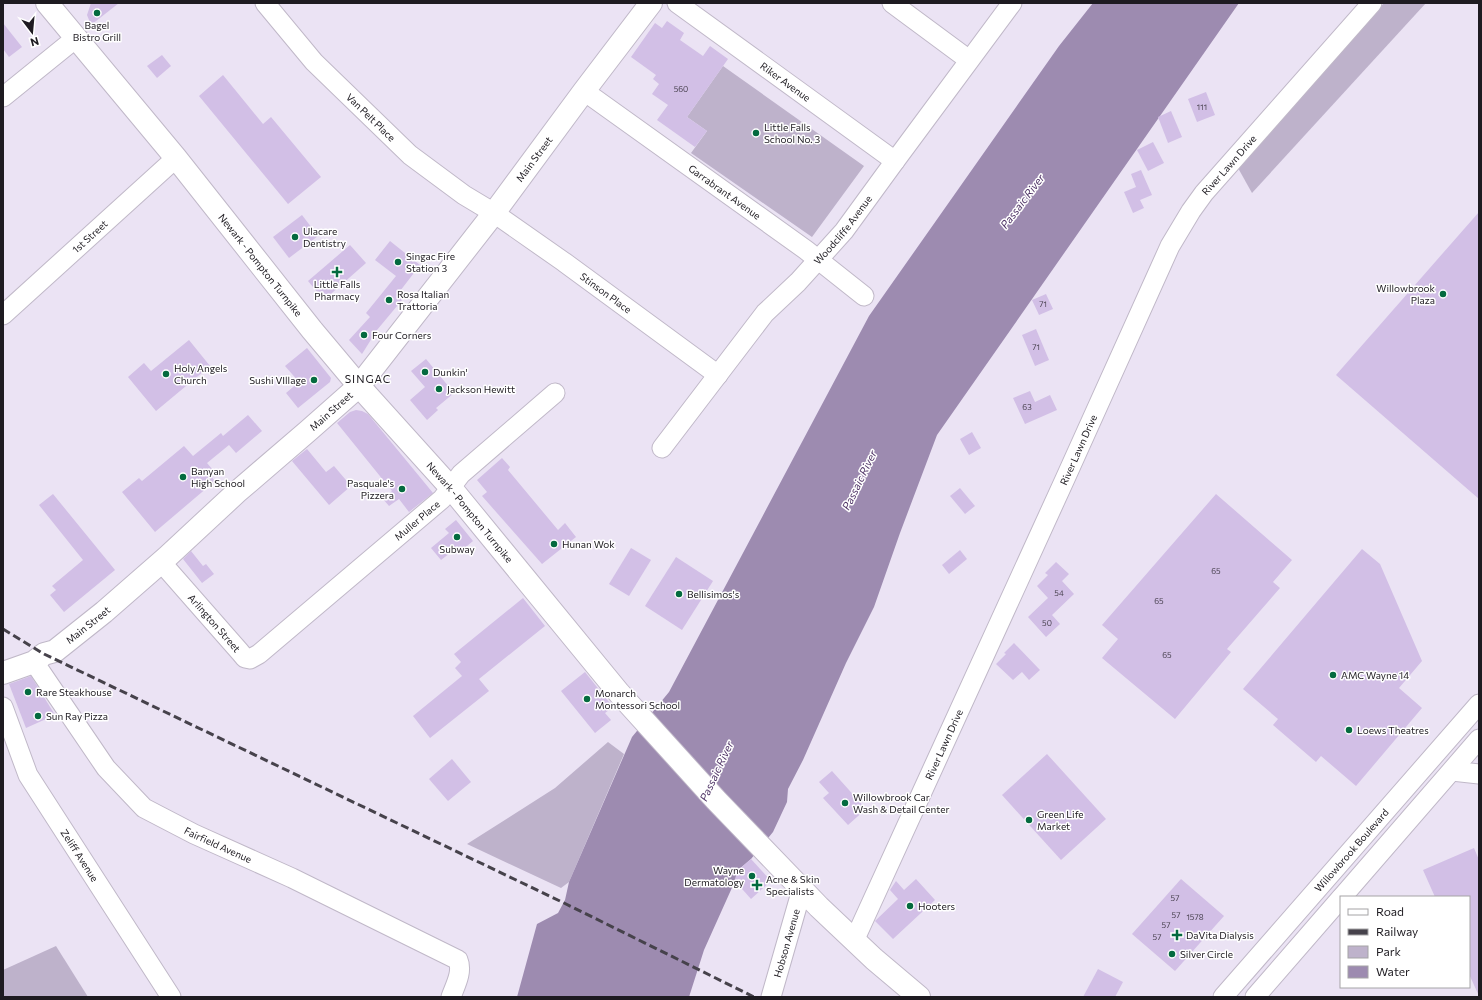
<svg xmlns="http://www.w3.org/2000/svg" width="1482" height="1000" font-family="Commissioner,sans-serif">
<rect width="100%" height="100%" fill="#ebe3f4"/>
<g fill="#beb2cb">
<path d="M1384,3H1426L1252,193L1238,168Z"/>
<path d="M723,66L864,166L812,237L691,153L707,131L687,117Z"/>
<path d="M608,742L624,754L569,882L561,888L467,844L555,788Z"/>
<path d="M56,946L88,997H3V970Z"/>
</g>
<path fill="#9d8bb0" d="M1093,3H1239L937,435L900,533L874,607L846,663L803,760L788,789L787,802L773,832L751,859L737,871L735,881L704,950L689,997H517L537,924L558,913L565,900L569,882L632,737L669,692L869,316L1059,46Z"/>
<g fill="#d2bfe6">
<path d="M91,3H119L91,25L87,15Z"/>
<path d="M667,21L684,33L680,40L703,56L710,46L728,59L687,117L707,131L695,147L657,120L668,105L652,94L659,84L653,79L656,75L631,57L655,23L662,28Z"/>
<path d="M3,23L22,47L9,57L3,49Z"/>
<path d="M162,55L171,66L157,78L147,66Z"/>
<path d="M223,75L263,124L271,117L321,177L288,204L199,96Z"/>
<path d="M1206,92L1215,115L1197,122L1188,99Z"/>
<path d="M1171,111L1182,137L1168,143L1158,117Z"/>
<path d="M1153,142L1164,163L1148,171L1137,150Z"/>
<path d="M1141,170L1152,195L1140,200L1144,208L1133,213L1124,192L1136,187L1131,174Z"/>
<path d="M1479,212V499L1336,375Z"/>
<path d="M302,215L318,236L289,258L273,237Z"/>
<path d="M390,241L420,265L397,295L402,300L377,330L362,354L349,340L370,317L366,313L396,276L375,260Z"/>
<path d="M350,245L366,263L324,300L308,281Z"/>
<path d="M1046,294L1053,309L1039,315L1032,300Z"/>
<path d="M1036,329L1049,360L1035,366L1022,335Z"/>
<path d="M189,340L210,366L156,411L128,377L144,363L151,371Z"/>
<path d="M307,348L331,378L330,382L298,408L286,393L299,382L285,366Z"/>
<path d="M426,359L454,393L436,408L438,410L427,420L410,400L425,387L411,371Z"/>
<path d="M1030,391L1035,402L1050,395L1057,410L1025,424L1013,398Z"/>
<path d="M356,410L362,411L368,414L433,493L409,512L399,499L389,506L383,499L392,491L337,423L350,412Z"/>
<path d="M248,415L262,431L236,453L229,445L207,463L213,470L209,474L215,481L155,532L122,492L139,478L142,481L184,446L193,456L221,433L223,436Z"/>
<path d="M972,432L981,448L969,455L960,439Z"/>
<path d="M307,449L326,472L334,466L351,486L329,505L292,461Z"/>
<path d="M502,458L510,467L508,470L558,530L565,523L576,537L542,564L482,496L487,492L477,480Z"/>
<path d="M960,488L975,506L965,514L950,496Z"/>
<path d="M53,494L115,570L64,612L50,595L56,590L52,586L83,560L39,505Z"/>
<path d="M1216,494L1292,560L1273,582L1280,588L1227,649L1231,652L1175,719L1102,658L1118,639L1102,625Z"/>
<path d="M456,520L473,541L461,551L458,547L441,560L431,548L449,533L445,529Z"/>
<path d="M631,548L651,560L629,596L609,584Z"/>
<path d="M1362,549L1380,564L1422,661L1399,688L1422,708L1356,786L1321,756L1316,762L1273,725L1278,719L1243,689Z"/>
<path d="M960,550L967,559L949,574L942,565Z"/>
<path d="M191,551L203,566L206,564L214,574L202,583L183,559Z"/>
<path d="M676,557L713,581L682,630L645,606Z"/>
<path d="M1056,562L1069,574L1062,581L1074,594L1052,615L1060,624L1046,637L1028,617L1048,598L1037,586L1048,575L1045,573Z"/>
<path d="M523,598L545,626L479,679L489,691L430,738L413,716L462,676L455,668L461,662L454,654Z"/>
<path d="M1014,643L1040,670L1029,680L1022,672L1013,680L996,664L1006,654L1004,653Z"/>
<path d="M585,672L613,707L605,713L611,720L595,733L561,691Z"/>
<path d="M31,676L55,715L26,728L9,684Z"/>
<path d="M1047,754L1106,819L1061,860L1002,795Z"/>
<path d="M452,759L471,782L448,801L429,779Z"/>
<path d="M832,771L866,809L848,825L823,798L829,793L819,782Z"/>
<path d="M1474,848L1479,860V996L1469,974V897H1435L1423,870Z"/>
<path d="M751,859L771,881L751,899L735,881L737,871Z"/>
<path d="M916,879L935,900L893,939L875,921L898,899L890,890L896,881L904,890Z"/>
<path d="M1181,879L1224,916L1175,971L1132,934Z"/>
<path d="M1098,969L1123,982L1115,997H1083Z"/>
</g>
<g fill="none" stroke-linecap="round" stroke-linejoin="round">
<defs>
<g id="minor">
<path id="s1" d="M265,3L314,62L410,155L464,195L494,213L564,262L718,375"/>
<path id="s2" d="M677,3L895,161"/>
<path d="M892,3L969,60"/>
<path id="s3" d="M584,91L806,250L864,296"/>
<path d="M3,97L76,38"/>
<path id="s4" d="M3,315L176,158"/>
<path id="s5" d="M662,448L765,313L798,282L844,231L895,161L1012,3"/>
<path id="s6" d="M161,562L240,652L245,658L250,659L259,654L442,499L461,474L555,393"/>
<path id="s7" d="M34,662L106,768L144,808L194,834L292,878L458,960C463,972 455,986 451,997"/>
<path id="s8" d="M3,707L28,775L171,997"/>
<path d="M1452,771L1479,774"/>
<path d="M1342,897L1479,739"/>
<path id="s9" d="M854,941L1065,479L1170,246L1191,211L1204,193L1372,3"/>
<path id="s10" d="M771,997L802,889"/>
<path id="s11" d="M1223,997L1479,704"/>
<path d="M1255,997L1341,898"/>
</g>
<g id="major">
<path id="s12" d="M47,3L176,158L312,330L359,386L451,488L619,693L716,800L819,907L874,959L919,997"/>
<path id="s13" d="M3,673L34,662L44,654L55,651L104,612L167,557L237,492L308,431L359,386L494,213L584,91L651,3"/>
</g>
</defs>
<use href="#minor" stroke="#c0b8c8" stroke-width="21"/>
<use href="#major" stroke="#c0b8c8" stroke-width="24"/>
<use href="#minor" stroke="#fff" stroke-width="19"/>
<use href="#major" stroke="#fff" stroke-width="22"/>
<path stroke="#46424b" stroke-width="3" stroke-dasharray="8 4" stroke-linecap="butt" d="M3,629L44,654L562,902L754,997"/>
</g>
<g fill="#046a3f" stroke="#fff" stroke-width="1.5">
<circle cx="97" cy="13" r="4"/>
<circle cx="756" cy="133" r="4"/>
<circle cx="295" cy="237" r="4"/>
<circle cx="398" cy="262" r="4"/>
<path d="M335 266h4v4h4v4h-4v4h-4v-4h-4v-4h4z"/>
<circle cx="1443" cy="294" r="4"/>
<circle cx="389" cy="300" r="4"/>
<circle cx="364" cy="335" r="4"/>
<circle cx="425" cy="372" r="4"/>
<circle cx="166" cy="374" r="4"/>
<circle cx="314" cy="380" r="4"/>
<circle cx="439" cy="389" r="4"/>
<circle cx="183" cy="477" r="4"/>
<circle cx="402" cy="489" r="4"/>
<circle cx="457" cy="537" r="4"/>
<circle cx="554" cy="544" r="4"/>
<circle cx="679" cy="594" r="4"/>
<circle cx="1333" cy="675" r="4"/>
<circle cx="28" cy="692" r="4"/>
<circle cx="587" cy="699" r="4"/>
<circle cx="38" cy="716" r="4"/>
<circle cx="1349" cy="730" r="4"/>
<circle cx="845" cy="803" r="4"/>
<circle cx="1029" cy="820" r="4"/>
<circle cx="752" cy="876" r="4"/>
<path d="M755 879h4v4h4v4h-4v4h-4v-4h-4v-4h4z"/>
<circle cx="910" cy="906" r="4"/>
<path d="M1175 929h4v4h4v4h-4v4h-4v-4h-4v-4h4z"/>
<circle cx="1172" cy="954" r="4"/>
</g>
<g text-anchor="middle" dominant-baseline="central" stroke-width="3" stroke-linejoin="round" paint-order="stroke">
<g font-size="8" fill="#4b4452">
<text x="681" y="89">560</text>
<text x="1202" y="107">111</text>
<text x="1043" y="304">71</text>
<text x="1036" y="347">71</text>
<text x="1027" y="407">63</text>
<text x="1216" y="571">65</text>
<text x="1059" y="593">54</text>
<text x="1159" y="601">65</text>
<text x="1047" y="623">50</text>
<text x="1167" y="655">65</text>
<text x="1175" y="898">57</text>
<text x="1176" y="915">57</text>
<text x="1195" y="917">1578</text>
<text x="1166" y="925">57</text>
<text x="1157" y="937">57</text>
</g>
<g font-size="10" fill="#1e1b21" stroke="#fff" text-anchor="start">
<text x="97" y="25" text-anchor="middle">Bagel<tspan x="97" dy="12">Bistro Grill</tspan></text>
<text x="764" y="127">Little Falls<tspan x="764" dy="12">School No. 3</tspan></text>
<text x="303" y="231">Ulacare<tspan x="303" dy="12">Dentistry</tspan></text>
<text x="406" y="256">Singac Fire<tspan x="406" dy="12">Station 3</tspan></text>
<text x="337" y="284" text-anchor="middle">Little Falls<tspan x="337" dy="12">Pharmacy</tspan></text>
<text x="1435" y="288" text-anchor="end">Willowbrook<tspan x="1435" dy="12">Plaza</tspan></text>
<text x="397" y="294">Rosa Italian<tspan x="397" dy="12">Trattoria</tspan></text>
<text x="372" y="335">Four Corners</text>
<text x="174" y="368">Holy Angels<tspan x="174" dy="12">Church</tspan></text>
<text x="433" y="372">Dunkin'</text>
<text x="306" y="380" text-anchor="end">Sushi VIllage</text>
<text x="447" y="389">Jackson Hewitt</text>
<text x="191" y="471">Banyan<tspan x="191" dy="12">High School</tspan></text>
<text x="394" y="483" text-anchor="end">Pasquale's<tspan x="394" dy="12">Pizzera</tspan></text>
<text x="562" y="544">Hunan Wok</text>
<text x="457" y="549" text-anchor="middle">Subway</text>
<text x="687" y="594">Bellisimos's</text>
<text x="1341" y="675">AMC Wayne 14</text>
<text x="36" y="692">Rare Steakhouse</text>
<text x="595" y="693">Monarch<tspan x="595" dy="12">Montessori School</tspan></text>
<text x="46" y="716">Sun Ray Pizza</text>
<text x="1357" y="730">Loews Theatres</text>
<text x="853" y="797">Willowbrook Car<tspan x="853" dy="12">Wash &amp; Detail Center</tspan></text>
<text x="1037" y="814">Green Life<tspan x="1037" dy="12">Market</tspan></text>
<text x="744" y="870" text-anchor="end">Wayne<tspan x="744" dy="12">Dermatology</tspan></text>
<text x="766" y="879">Acne &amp; Skin<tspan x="766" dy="12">Specialists</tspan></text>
<text x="918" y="906">Hooters</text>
<text x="1186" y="935">DaVita Dialysis</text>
<text x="1180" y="954">Silver Circle</text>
</g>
<g font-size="10" fill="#1e1b21" stroke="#fff">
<text stroke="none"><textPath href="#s2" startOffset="134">Riker Avenue</textPath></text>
<text stroke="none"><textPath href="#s1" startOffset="156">Van Pelt Place</textPath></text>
<text stroke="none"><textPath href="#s13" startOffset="747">Main Street</textPath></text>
<text stroke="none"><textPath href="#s9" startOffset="864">River Lawn Drive</textPath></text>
<text stroke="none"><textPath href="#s3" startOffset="173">Garrabrant Avenue</textPath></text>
<text stroke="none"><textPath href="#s5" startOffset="284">Woodcliffe Avenue</textPath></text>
<text stroke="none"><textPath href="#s4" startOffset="117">1st Street</textPath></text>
<text stroke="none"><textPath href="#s12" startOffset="338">Newark - Pompton Turnpike</textPath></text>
<text stroke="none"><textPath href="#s1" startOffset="450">Stinson Place</textPath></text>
<text stroke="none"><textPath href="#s13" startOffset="423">Main Street</textPath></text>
<text stroke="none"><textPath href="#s9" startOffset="540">River Lawn Drive</textPath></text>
<text stroke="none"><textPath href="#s12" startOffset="662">Newark - Pompton Turnpike</textPath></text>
<text stroke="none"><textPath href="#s6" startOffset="350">Muller Place</textPath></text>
<text stroke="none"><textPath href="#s6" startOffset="81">Arlington Street</textPath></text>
<text stroke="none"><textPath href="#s13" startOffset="99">Main Street</textPath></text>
<text stroke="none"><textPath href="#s9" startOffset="216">River Lawn Drive</textPath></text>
<text stroke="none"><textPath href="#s7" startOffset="266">Fairfield Avenue</textPath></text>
<text stroke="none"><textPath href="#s11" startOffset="195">Willowbrook Boulevard</textPath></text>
<text stroke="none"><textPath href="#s8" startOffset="168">Zeliff Avenue</textPath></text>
<text stroke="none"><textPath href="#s10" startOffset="56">Hobson Avenue</textPath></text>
</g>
<g font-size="11" font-style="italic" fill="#503567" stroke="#fff">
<text transform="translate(1022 201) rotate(-53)">Passaic River</text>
<text transform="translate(859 480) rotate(-64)">Passaic River</text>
<text transform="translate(716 771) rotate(-65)">Passaic River</text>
</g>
<g font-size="11" letter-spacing="1" fill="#1e1b21" stroke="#fff">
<text x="368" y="378">SINGAC</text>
</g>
</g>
<rect width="1482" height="1000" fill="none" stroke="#1e1b21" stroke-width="8"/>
<rect x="1340" y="896" width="130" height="92" fill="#ffffff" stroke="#a5a4a6"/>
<rect x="1348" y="909" width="20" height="6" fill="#ffffff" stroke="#a5a4a6"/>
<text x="1376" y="916" font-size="12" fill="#1e1b21">Road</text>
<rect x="1348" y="929" width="20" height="6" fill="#46424b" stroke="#a5a4a6"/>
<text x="1376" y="936" font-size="12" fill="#1e1b21">Railway</text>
<rect x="1348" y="946" width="20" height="12" fill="#beb2cb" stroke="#a5a4a6"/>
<text x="1376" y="956" font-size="12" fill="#1e1b21">Park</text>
<rect x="1348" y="966" width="20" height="12" fill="#9d8bb0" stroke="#a5a4a6"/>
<text x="1376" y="976" font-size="12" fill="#1e1b21">Water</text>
<g transform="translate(32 32) rotate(164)" stroke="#ffffff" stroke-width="3" paint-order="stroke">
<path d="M0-3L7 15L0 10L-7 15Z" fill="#1e1b21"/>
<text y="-6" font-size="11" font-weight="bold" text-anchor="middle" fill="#1e1b21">N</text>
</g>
</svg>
